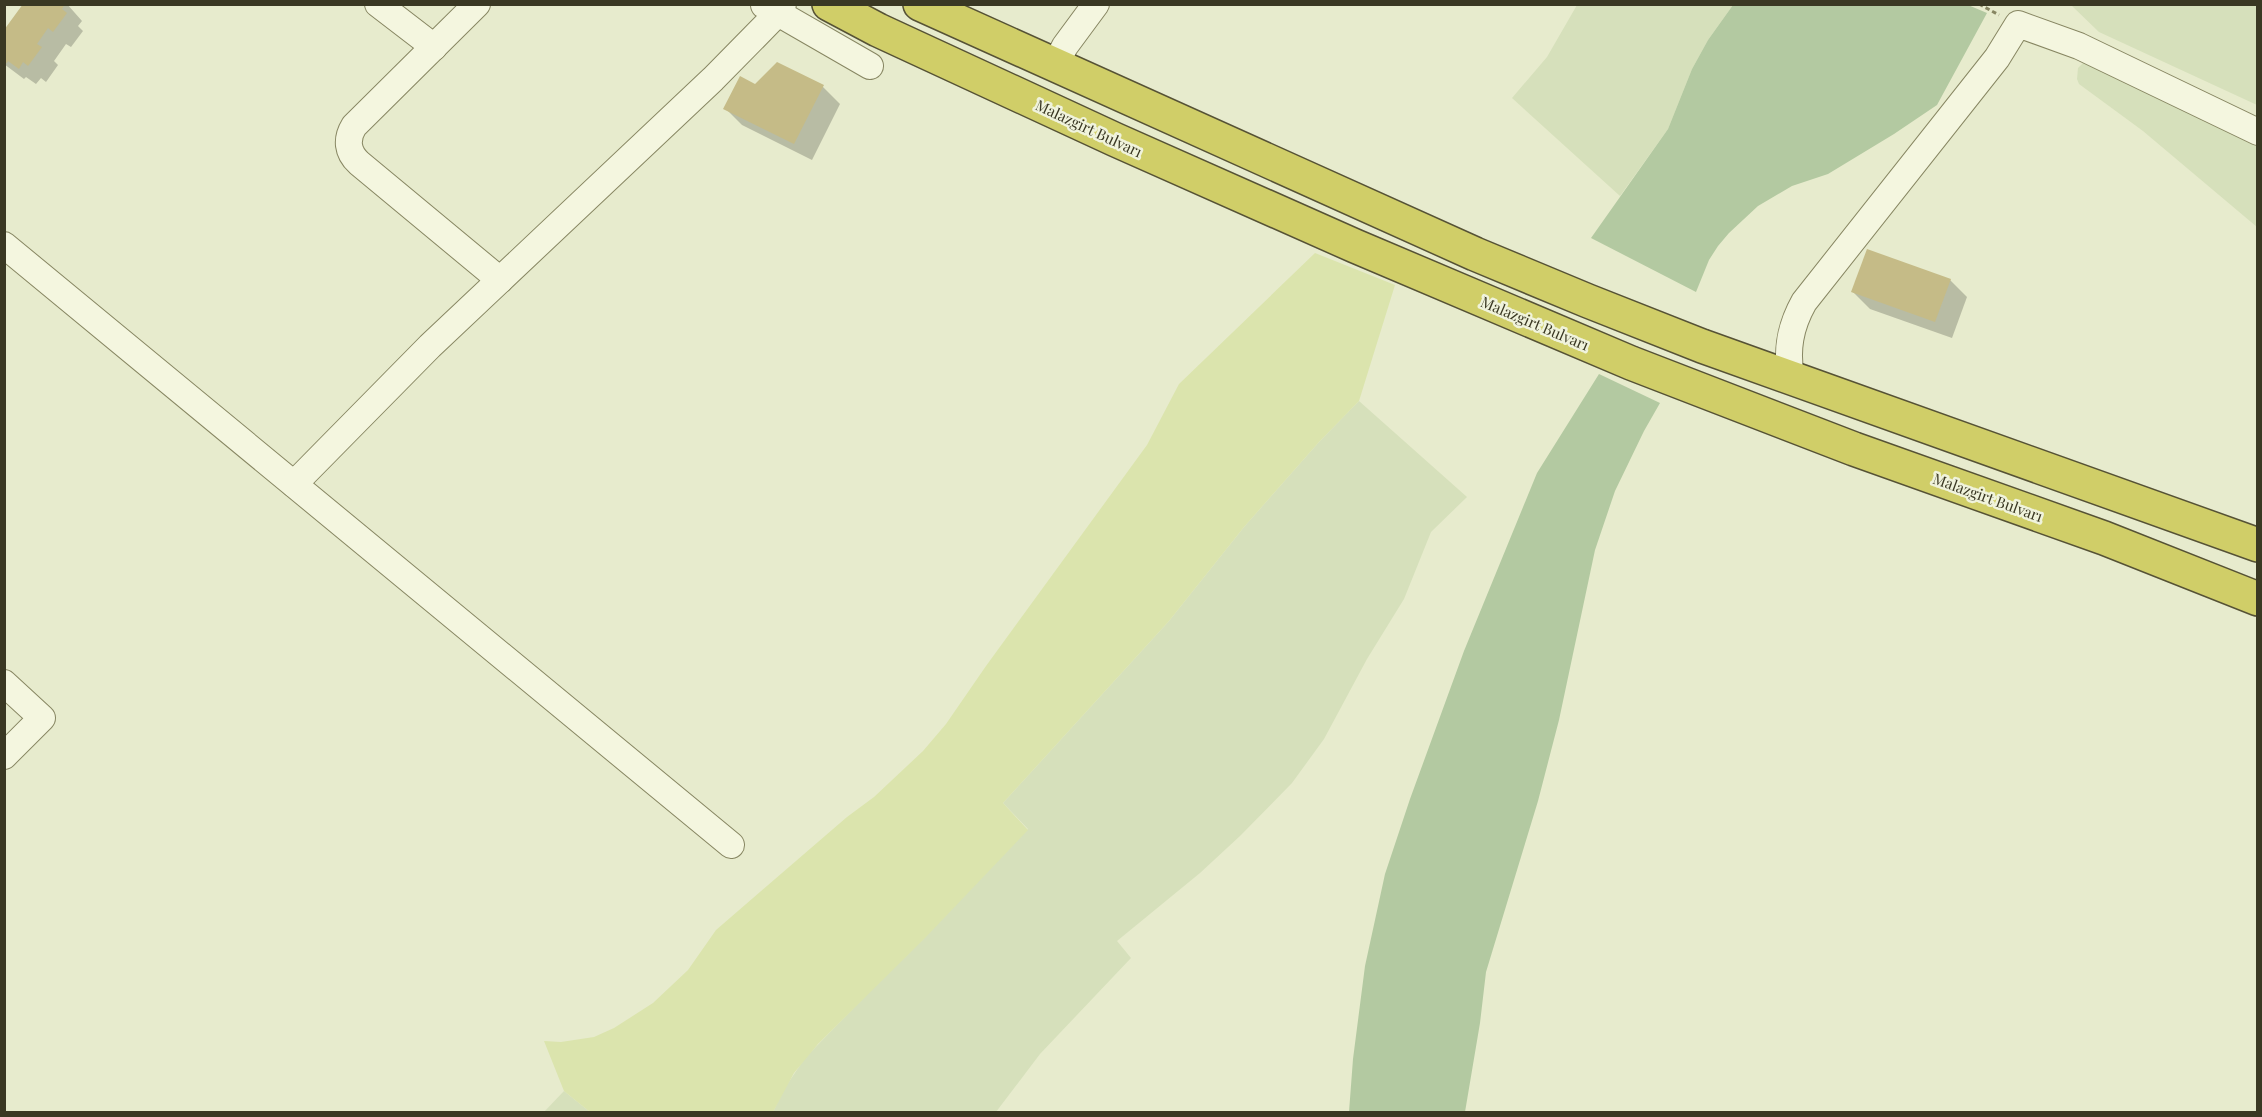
<svg xmlns="http://www.w3.org/2000/svg" width="2262" height="1117" font-family="'Playfair Display',serif">
<rect width="100%" height="100%" fill="#e7ebcd"/>
<g fill="#d6e0bb">
<path d="M1577,5H1733L1708,40L1692,69L1668,129L1620,196L1512,98L1547,57Z"/>
<path d="M2071,5H2257V105L2099,32Z"/>
<path d="M2087,59L2257,134V227L2143,131L2079,84L2077,79L2078,68Z"/>
<path d="M1359,401L1467,497L1431,532L1404,599L1367,659L1324,739L1292,783L1240,836L1200,873L1117,941L1131,958L1040,1054L996,1112H773L784,1089L805,1058L1028,829L1003,803L1169,621L1244,527L1319,442Z"/>
<path d="M564,1091L590,1112H544Z"/>
</g>
<g fill="#b3c9a1">
<path d="M1968,5L1987,13L1937,105L1894,134L1828,174L1792,186L1758,206L1729,233L1718,246L1709,260L1696,292L1591,238L1668,129L1692,69L1708,40L1733,5Z"/>
<path d="M1599,374L1660,403L1644,431L1615,491L1595,550L1559,720L1538,801L1486,972L1480,1023L1465,1112H1349L1353,1059L1365,966L1385,874L1410,799L1464,651L1537,473Z"/>
</g>
<path fill="#dbe4ad" d="M1315,253L1395,285L1359,401L1319,442L1244,527L1169,621L1003,803L1028,830L925,938L818,1044L794,1073L773,1112H590L564,1091L544,1041L561,1042L594,1037L614,1028L653,1003L688,970L716,930L847,817L874,797L923,751L946,724L986,666L1147,445L1179,384Z"/>
<g fill="#0003">
<path d="M25,4H67L82,21L78,26L83,31L71,47L66,44L54,61L58,65L46,82L41,78L36,84L26,77L24,79L4,64V32Z"/>
<path d="M755,86L823,87L840,104L812,160L742,125L725,108Z"/>
<path d="M1950,280L1967,297L1952,338L1870,309L1853,292Z"/>
</g>
<g fill="#c5bb87">
<path d="M23,4H65L62,9L67,13L53,32L48,28L37,44L42,47L28,66L23,62L19,69L8,61L7,63L4,62V30Z"/>
<path d="M777,62L824,85L794,144L723,109L740,76L755,84Z"/>
<path d="M1867,249L1951,279L1935,322L1851,292Z"/>
</g>
<g fill="none" stroke-linecap="round" stroke-linejoin="round">
<defs>
<g id="minor">
<path d="M378,4L434,47"/>
<path d="M477,4L354,126C346,139 347,152 359,163L500,280"/>
<path d="M764,5L870,66"/>
<path d="M1054,67L1065,46L1096,4"/>
<path d="M4,245L731,845"/>
<path d="M1791,377C1786,350 1790,327 1804,302L1997,58L2018,24L2079,46L2258,132"/>
<path d="M294,484L430,346L713,79L772,19L783,4"/>
<path d="M4,683L42,718L4,756"/>
</g>
<g id="highway">
<path d="M829,4L878,30L1116,140L1355,246L1631,363L1854,449L2104,538L2258,599"/>
<path d="M920,4L1475,254L1588,301L1702,346L2258,545"/>
</g>
</defs>
<use href="#minor" stroke="#878662" stroke-width="28"/>
<use href="#highway" stroke="#565235" stroke-width="36"/>
<path stroke="#878662" stroke-width="3" stroke-dasharray="4.5 3" stroke-linecap="butt" d="M1979,4L1999,15"/>
<use href="#minor" stroke="#f4f6df" stroke-width="26"/>
<use href="#highway" stroke="#d0ce68" stroke-width="33"/>
</g>
<g text-anchor="middle" dominant-baseline="central" stroke-width="5" stroke-linejoin="round" paint-order="stroke">
<g font-size="15" fill="#3a3823" stroke="#f0f3dc">
<text transform="translate(1089 128) rotate(25)">Malazgirt Bulvarı</text>
<text transform="translate(1535 323) rotate(23)">Malazgirt Bulvarı</text>
<text transform="translate(1988 497) rotate(20)">Malazgirt Bulvarı</text>
</g>
</g>
<rect width="2262" height="1117" fill="none" stroke="#3a3823" stroke-width="12"/>
</svg>
